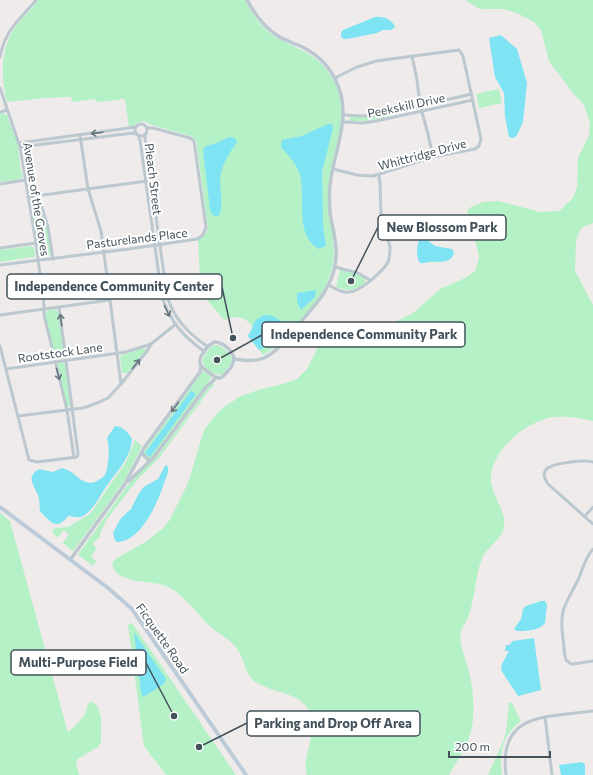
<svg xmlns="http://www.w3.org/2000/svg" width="593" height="775" font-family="Commissioner,sans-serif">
<rect width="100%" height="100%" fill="#efebeb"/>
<g fill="#b5f1c7">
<path d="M38,0H245C253,16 264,32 281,40C302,51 317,54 331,76C338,87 341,99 342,111C344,136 330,163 328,188C326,223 342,246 328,281C321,300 285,339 268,352L263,355L248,336L253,327C244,317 243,316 229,318V319L224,320L201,293L198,240L206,233L208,228L196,140L191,136L152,125L143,121L139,122L133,126L129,127L125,100L122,98L120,100L96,102L95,99L72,102L71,97L44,98L7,102C0,74 0,44 20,21C26,14 33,8 38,0Z"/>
<path d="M465,0H593V223L581,228L576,240L575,271L593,305V421C580,418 561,415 548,418C523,425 494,449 491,475C489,494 507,509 504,527C502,540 486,547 482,559C476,572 476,589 472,603C471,609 469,615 467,620C465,624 462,627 461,631C458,644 466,659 469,672C474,693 476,718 469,738C465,751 455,763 449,775H307C306,770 305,765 306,760C308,746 317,726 310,712C299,690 269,694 253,680C245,672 244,659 238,650C232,641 221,635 212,628C197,615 188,597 168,587C152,579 119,586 112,565L114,560L117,558L147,541L163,528L169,521L188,483L204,430L217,413L224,407L241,396L261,389L283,384L297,379L307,369L318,347L320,339L326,330L329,328L344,325L370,327L389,325L413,313L440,289L465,278L475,271L479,259L478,252L468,218L467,213L469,208L483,202L499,201L540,212L559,211L573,198L577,188L578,158L589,135L590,123L584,105L573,93L549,61L541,30L534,22L517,13L503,9H482L476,7Z"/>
<path d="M499,89L502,103L479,108L476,94Z"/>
<path d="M417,107V109C392,115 377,122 350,121L349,120L351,117H371Z"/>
<path d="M4,113L8,116V119L17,141L21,172L23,176L21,179L0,182V114Z"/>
<path d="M33,198L38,199L47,226L51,254L49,256L42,257L39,254L30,201Z"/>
<path d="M31,246L34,248L35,254L34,257L0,262V250Z"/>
<path d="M340,270L357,274L365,278V283C353,291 349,292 336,287Z"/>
<path d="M55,309L59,312L65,356L61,360L55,358L45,314L48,310Z"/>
<path d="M215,345C222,345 227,351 231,356L232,362L222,375C215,375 201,368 203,360C203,357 206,354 208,351C210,348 211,346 215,345Z"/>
<path d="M144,348L146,350L127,373H122L120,357L122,355Z"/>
<path d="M62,362L66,365L70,407L67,406L57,366L59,363Z"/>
<path d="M203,371L212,377L152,457L147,458L143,453Z"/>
<path d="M213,382L214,386L210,389L159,458L138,479L107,519L100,533V537L93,543L96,549L91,557L96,561L93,566L78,555L80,552L127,486L142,470L156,458L207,389L208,386Z"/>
<path d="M135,440L142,446L124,482L73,551L63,543L69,534L64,530L57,538L52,531L55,528L68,527L90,514L126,462Z"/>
<path d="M0,513L10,521L68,733L85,715L88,703L93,702L98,707L101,718V742L98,747L78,759L76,762L79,775H0Z"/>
<path d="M132,623L236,775H166L144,746L128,625Z"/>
<path d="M509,703H512L521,721C502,736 499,752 502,775H488L503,742L506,732Z"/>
</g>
<g fill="#7ee3f2">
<path d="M375,17C383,16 392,19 395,27L391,30H383L377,33L347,39H344L341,37V33L343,30Z"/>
<path d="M501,35L517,49L527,83L523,122L517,135L514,138L509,137L505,117L504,93L495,77L489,38Z"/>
<path d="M328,124H332L333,128L322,172L323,226L326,246L319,249C294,235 306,199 300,175C297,164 289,156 281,147L282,140L302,136Z"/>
<path d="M229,137L235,138L237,142C231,151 223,162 221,173C218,187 224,199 220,214C216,218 212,216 210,210L203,150L206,146L217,143Z"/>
<path d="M423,237L435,246L452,249L454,253C451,264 440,261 430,262C427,262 424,264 420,263C416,258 416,245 420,238Z"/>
<path d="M316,290L315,297L301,310L297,301V293Z"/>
<path d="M264,315C277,315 277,321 287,323L273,343L259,350L248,336L253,327L252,326L256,320Z"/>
<path d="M191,391L196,394L150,457L145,453Z"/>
<path d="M115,426C122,426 128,432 132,439C131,458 116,472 106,487C99,496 94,510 83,516C78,519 73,516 68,516C56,532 50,521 40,511C39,507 40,502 39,498C36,487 24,478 39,469L53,472L62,468C74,471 77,479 86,482C89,483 92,483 95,482C98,480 103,478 105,475C109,465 110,448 107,438Z"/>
<path d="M167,465C170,472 166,477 164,483C158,502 141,542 117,542L115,540L113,533L121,518L131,509L139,493L145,486L158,479L165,466Z"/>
<path d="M541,601H545L547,605L545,623C539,631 525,631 516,631L514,629L521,619L523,609L526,606Z"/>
<path d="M134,632L166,679L164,684L143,697L141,692Z"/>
<path d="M534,638L541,690L518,696L501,670L502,664L509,651H505L506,645H509L513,641Z"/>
<path d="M582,762L585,765V775H561L559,765Z"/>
</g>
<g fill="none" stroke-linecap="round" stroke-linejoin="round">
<g stroke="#bbc8d0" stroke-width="3">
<path d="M412,56L417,80L420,105L428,134L433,157"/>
<path d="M0,57C5,29 20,20 36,0"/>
<path d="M0,88L20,147L36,243L44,305V315L67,410L74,458"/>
<path d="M0,112L7,110"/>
<path d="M344,115L363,116L377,115L472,94"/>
<path d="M343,122L363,123L376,121L473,100"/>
<circle cx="141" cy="130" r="6"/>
<path d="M146,134L145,138L167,296C174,319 188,333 208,347"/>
<path d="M80,135L88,189L101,231L121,384"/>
<path d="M138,135L140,140L162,297C171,323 183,336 205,352"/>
<path d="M19,143L136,127"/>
<path d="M20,147L133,133L137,134"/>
<path d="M333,169L357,175L373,176L433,157L475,149L479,146L481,139L463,56L459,50L376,61L357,67L335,78"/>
<path d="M0,184L25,180"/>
<path d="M38,195L48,227L53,259"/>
<path d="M28,197L147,181"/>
<path d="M0,248L36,243"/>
<path d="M0,265L129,249L197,239L203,235L206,227L194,141L190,138L153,128H147"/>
<path d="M335,267L358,273L370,280"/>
<path d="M329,285C335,289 342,293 349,292C360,292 383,271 388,262C390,257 390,252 390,247L381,213L380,184L379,175"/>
<path d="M0,315L110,300"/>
<path d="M0,346L29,460L37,462L77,457L78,454L59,307"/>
<path d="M6,369L126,352L151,344"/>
<path d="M18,416L83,408L97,403L108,398L121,384L147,351L151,344L176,324"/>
<path d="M593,462C586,460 578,461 571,462C559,464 535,465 548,484L593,524"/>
<path d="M585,516L593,507"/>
<path d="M593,549C585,558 583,569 578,580C565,606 559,608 563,639C564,646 564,654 566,660L571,664H573L593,661"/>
<path d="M545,717L552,775"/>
<path d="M506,775C498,711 547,718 593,711"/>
</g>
<g stroke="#bbc8d0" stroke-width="3.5">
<path d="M215,342C224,343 237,353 233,363C232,366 230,369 228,371C225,374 223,378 219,378C215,378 211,374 208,372C206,370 203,369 201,366C196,359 208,344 215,342Z"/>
<path d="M234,359C244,360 254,362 264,358C277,352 285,340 294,329C313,308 334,288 336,258C337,244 334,232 331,219C329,208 329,196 330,185C334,149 354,115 335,79C328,64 313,51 298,45C291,42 284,40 278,36C264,27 255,15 247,0"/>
<path d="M142,453L147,459L151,460"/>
<path d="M129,481L154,457L206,387L216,378"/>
<path d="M70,560L125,484L144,448L200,372L201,367"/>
</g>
<path stroke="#bccbd7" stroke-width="4" d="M0,507L108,588L132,609L246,775"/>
</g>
<defs><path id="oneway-shaft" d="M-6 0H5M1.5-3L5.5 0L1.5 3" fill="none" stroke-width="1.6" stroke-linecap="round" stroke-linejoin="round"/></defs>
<g stroke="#67757d">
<use href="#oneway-shaft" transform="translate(97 133) rotate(173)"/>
<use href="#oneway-shaft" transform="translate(167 311) rotate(65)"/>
<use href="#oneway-shaft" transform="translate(61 320) rotate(-98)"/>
<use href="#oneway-shaft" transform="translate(136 364) rotate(-52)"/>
<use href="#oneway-shaft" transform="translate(58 374) rotate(75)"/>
<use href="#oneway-shaft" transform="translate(175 407) rotate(126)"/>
</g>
<g text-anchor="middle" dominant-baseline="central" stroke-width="4" stroke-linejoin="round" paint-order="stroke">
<g font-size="12" fill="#43515a" stroke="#fff">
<text transform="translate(406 105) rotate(-12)">Peekskill Drive</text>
<text transform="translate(422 154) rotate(-15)">Whittridge Drive</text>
<text transform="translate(154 179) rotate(83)">Pleach Street</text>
<text transform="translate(37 199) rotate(81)">Avenue of the Groves</text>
<text transform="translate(137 238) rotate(-7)">Pasturelands Place</text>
<text transform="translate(60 352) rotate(-8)">Rootstock Lane</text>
<text transform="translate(163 638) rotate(55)">Ficquette Road</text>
</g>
</g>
<path fill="none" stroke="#43515a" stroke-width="1.5" d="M351 281L378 227M233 338L222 287M217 360L262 335M174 716L146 663M199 747L247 723"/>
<g fill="#43515a" stroke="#fff" stroke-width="1.5">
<circle cx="351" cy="281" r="4"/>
<circle cx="233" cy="338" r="4"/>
<circle cx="217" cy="360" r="4"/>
<circle cx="174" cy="716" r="4"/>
<circle cx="199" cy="747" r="4"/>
</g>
<g fill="#fff" stroke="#43515a" stroke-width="1.5">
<rect x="378" y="215" width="128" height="25" rx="4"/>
<rect x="7" y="274" width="215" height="25" rx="4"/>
<rect x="262" y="322" width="203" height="25" rx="4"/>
<rect x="11" y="650" width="135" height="25" rx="4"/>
<rect x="247" y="711" width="173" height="25" rx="4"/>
</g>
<g font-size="13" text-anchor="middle" font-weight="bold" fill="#43515a">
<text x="442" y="232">New Blossom Park</text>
<text x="114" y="291">Independence Community Center</text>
<text x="364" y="339">Independence Community Park</text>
<text x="78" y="667">Multi-Purpose Field</text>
<text x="333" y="728">Parking and Drop Off Area</text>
</g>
<path d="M449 751v6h101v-6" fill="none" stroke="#43515a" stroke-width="2"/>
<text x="455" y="751" font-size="12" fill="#43515a" stroke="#ffffff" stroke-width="3" paint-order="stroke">200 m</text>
</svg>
